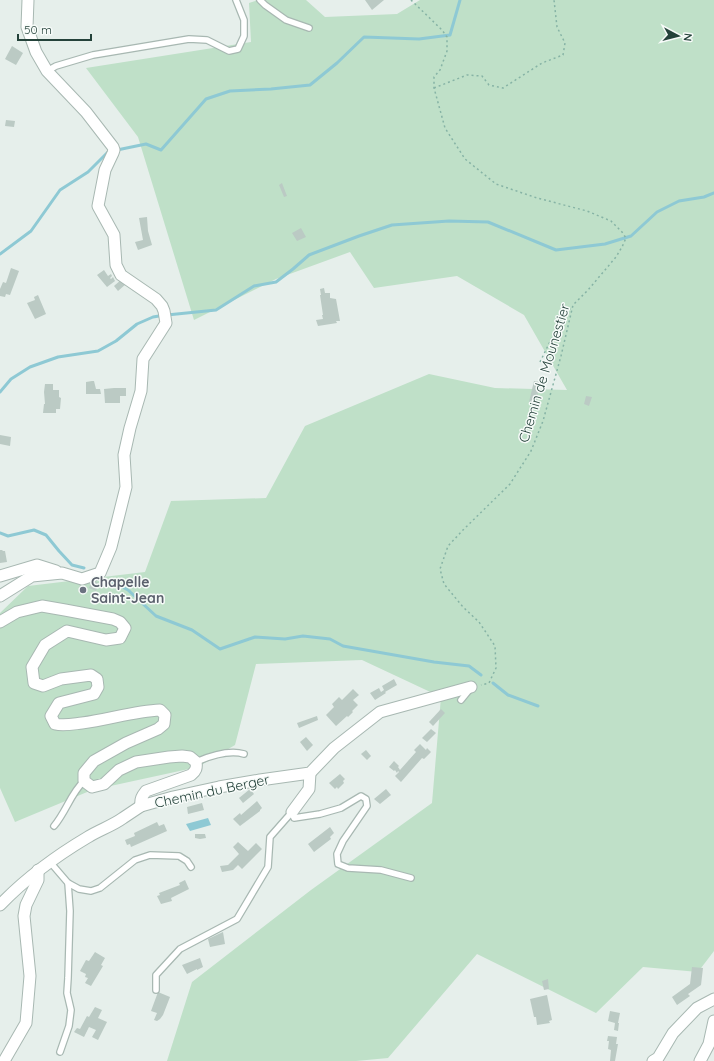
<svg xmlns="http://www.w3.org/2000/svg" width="714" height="1061" font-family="Quicksand,sans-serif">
<rect width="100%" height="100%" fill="#e6efeb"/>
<path fill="#bfe0c8" d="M258,0H306L325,17L397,14L420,0H714V951L698,972L643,967L596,1013L477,954L388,1058L356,1061H167L192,982L311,890L432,803L441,697L362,660L256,664L235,745L198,767L92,790L15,822L0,788V613L28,586L145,572L171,501L266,498L305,426L429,374L495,388L567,390L524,315L457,276L374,288L350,252L276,279L194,320L138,137L86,68L251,42L249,3Z"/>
<path fill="#8ec9d4" d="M208,818L211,825L190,831L186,824Z"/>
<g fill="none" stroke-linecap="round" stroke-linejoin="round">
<g stroke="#8ec9d4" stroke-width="3">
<path d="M117,150L146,144L161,150L206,99L230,91L271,89L310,85L337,63L364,37L419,39L450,35L460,0"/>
<path d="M0,254L31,231L60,190L88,172L108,152"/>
<path d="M167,315L216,310L254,286L276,282L293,269L309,255L359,236L392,225L449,221L488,222L556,250L605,244L631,236L657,212L679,201L704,197L714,193"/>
<path d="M0,392L11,379L30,367L58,357L98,351L116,341L137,324L153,317L159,316"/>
<path d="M0,533L8,536L34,530L46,535L59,551L72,565L84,568"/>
<path d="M111,581L128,590L156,616L192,630L220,649L255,637L285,639L303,636L330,639L343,646L434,662L469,666L481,675"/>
<path d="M493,683L508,695L538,706"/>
</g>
</g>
<g fill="#bbcac4">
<path d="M365,0H384L372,10Z"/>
<path d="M12,46L23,53L16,65L5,59Z"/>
<path d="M6,120L15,121L14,127L5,126Z"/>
<path d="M282,183L287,196L284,197L279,185Z"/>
<path d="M147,217L148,231L152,245L138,250L135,242L143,240L139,218Z"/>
<path d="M301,228L306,237L297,241L292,233Z"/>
<path d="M11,268L19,271L10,295L6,294L5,297L0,296V289L3,282L6,283Z"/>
<path d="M104,270L108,276L111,274L112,276L110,278L111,279L113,277L115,281L107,287L97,275Z"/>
<path d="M122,279L126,284L118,291L114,286Z"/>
<path d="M324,288L325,293H330V298L336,299L340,321H336L337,323L318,326L316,320L323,319L322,315H323L320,295H321L320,289Z"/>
<path d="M38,295L46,314L35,319L27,303L35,300L34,297Z"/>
<path d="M92,381H94L96,389H100L101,394H86V382Z"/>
<path d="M534,381L540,382L536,404L529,402Z"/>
<path d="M45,384H53V390H59V397L61,398L60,409H56V413H43L44,404H45L44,392Z"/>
<path d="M114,388H126V396H120V403H105L104,389Z"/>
<path d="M586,396L592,397L589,406L584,404Z"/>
<path d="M0,435L11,437L10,446L0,444Z"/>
<path d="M0,550H2L3,551H5L7,562L0,563Z"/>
<path d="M92,580L99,583L96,591L89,588Z"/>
<path d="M80,585L87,588L85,594L78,591Z"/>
<path d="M394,679L397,685L385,692L386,693L375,700L370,693L379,688L381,692L384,690L382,686Z"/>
<path d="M353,689L359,695L353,700L358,705L352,711L353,712L348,717L347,716L336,726L326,715L334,707L332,704L339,697L342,700Z"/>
<path d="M441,709L445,713L433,726L429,722Z"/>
<path d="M317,716L318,720L299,728L297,723Z"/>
<path d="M431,729L436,733L427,742L422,738Z"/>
<path d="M306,737L313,745L307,751L300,742Z"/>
<path d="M420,744L426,750L427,748L431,752L424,759L422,758L401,782L395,776L399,772L398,771L397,773L395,770L394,771L389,767L394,761L399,766L398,767L400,770L416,752L414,750Z"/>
<path d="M366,750L371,756L367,760L361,754Z"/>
<path d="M340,774L345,779L343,781L344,783L338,789L337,787L335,789L329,783Z"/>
<path d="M250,789L254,794L243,803L239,798Z"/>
<path d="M386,789L391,795L380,804L374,799Z"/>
<path d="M257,801L262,808L260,810V811L240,826L233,819L240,813L241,815Z"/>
<path d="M202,803L204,810L188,814L187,807Z"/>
<path d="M157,822L159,826L164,824L167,831L131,847L130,844L127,845L125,840L135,836L134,833Z"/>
<path d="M330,827L334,833L330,837L331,839L314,852L308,844Z"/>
<path d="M195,834H205L206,838L200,839L195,838Z"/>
<path d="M238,842L248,851L256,843L262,849L242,869L238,865L233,870L222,872L220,866L228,865L239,854L233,847Z"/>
<path d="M185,880L189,889L171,898L172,901L161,904L157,896L160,895L159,893L180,885L179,883Z"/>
<path d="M223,932L225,944L210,947L208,939Z"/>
<path d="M95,952L105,958L101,965L103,966L91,986L85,983L88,978L85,977L86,974L80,971L86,960L89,961Z"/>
<path d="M200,958L203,967L197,970V969L187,974L182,965Z"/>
<path d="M692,967L703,968L701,985L688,994L690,996L677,1005L672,997L690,984Z"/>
<path d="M548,979L549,989L544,990L542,981Z"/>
<path d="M158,992L170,997L163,1015L160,1019L157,1021L154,1020L157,1013L151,1011Z"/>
<path d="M547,995L552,1020L549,1021L550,1023L537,1025L536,1017H534L530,999Z"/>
<path d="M95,1007L102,1010L98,1018L107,1022L98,1040L92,1037L96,1030L89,1027L84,1037L74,1032L77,1028L80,1029L87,1016L89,1017Z"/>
<path d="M610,1011L620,1013L618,1023H619L618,1031L614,1030L615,1023L608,1021Z"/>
<path d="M608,1036L617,1037L616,1044H618L615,1061H610L611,1050L608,1049L609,1041H607Z"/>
</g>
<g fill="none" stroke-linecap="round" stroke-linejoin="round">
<defs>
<g id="service">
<path d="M260,0L265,5L286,20L309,28"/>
<path d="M47,71L56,66L93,55L189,39L207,40L229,51L238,49L244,36V20L236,0"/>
<path d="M461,700L470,689"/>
<path d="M196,762C210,756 230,750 244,754"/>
<path d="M292,812L294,818L320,814L341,808L361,796L366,799L367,806L343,841L337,854L338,864L348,868L381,870L411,878"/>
<path d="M54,826C66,812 71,793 84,781"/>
<path d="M50,862L68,883L79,889L91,891L100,888L135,860L150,855L179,856L187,861L191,867"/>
<path d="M156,990V975L180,949L237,919L268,867L270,837L292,812"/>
<path d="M60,1052L69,1026L71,1010L67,993L68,978L70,911L68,883"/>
</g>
<g id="minor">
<path d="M0,576L37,565L56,571"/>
<path d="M0,596L32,576L62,573L82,579L100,573L111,547L126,487L124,455L130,428L141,391L143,359L166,323L164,311L162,306L156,299L121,275L116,265L114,235L98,206L105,170L113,153L114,150L113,147L86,112L47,71L36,52L27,27L28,0"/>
<path d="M0,622L17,612L42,606L65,610L113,619L120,622L125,628L120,638L106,640L67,631L45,645L32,667L34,683L43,686L61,679L91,675L97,679L98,687L94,694L59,703L51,716L55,724C64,726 73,724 82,723C108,720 134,711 160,710L165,715L164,724L158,729L126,743L94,761L84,773V781L92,787L104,784L119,770L136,762L169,757L182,756L190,757L196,762C197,768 196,771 191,775L146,791C142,796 140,799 141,806L173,797L219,787L260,780L310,773L334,748L380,712L471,687"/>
<path d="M292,812L309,789L310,773"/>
<path d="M0,905C26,878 56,856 88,837C99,830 112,826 123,818C129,814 135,810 141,806"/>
<path d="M4,1061L26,1023L30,976L24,916L26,905L38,880V870"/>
<path d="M653,1061L658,1058L673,1033L697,1008L714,999"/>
<path d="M700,1061L709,1044L714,1021"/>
</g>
</defs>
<use href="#service" stroke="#a8b8b2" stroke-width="8"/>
<use href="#minor" stroke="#a8b8b2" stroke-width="13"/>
<g stroke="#86b3a5" stroke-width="1.5" stroke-dasharray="2 3" stroke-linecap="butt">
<path d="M411,0L442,30L447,37V51L440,70L434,77V88L445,128L465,159L496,184L537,198L587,211L611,221L622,232L626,238L622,247L616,257L588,290L573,305L561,356L543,421L531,451L510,484L463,530L448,546L440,569L444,584L463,607L479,622L495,646L496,668L489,683L481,685"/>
<path d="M434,88L467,75L482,76L489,85L503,88L542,63L563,55L565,43L557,27L554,0"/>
<path d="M540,362L562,317L572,307"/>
</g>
<use href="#service" stroke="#fff" stroke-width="5.5"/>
<use href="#minor" stroke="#fff" stroke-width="11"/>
</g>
<circle fill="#6b7280" stroke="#f7fbf9" stroke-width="1.5" cx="83" cy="590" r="4"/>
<g text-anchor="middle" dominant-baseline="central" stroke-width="3" stroke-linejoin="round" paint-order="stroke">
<g font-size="14" fill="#24423a" stroke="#f7fbf9">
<text transform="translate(544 373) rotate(-73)">Chemin de Mounestier</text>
<text transform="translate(212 791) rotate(-12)">Chemin du Berger</text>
</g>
<g font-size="14" font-weight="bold" fill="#5b616d" stroke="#f7fbf9" text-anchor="start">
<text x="91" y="582">Chapelle<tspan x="91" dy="16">Saint-Jean</tspan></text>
</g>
</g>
<g transform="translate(678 36) rotate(97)" stroke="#f7fbf9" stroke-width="3" paint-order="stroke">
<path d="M0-3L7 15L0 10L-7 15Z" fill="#24423a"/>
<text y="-6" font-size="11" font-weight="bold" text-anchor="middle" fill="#24423a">N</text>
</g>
<path d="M18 34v6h73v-6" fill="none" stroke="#24423a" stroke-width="2"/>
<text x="24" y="34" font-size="12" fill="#24423a" stroke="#f7fbf9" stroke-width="3" paint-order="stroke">50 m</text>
</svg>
